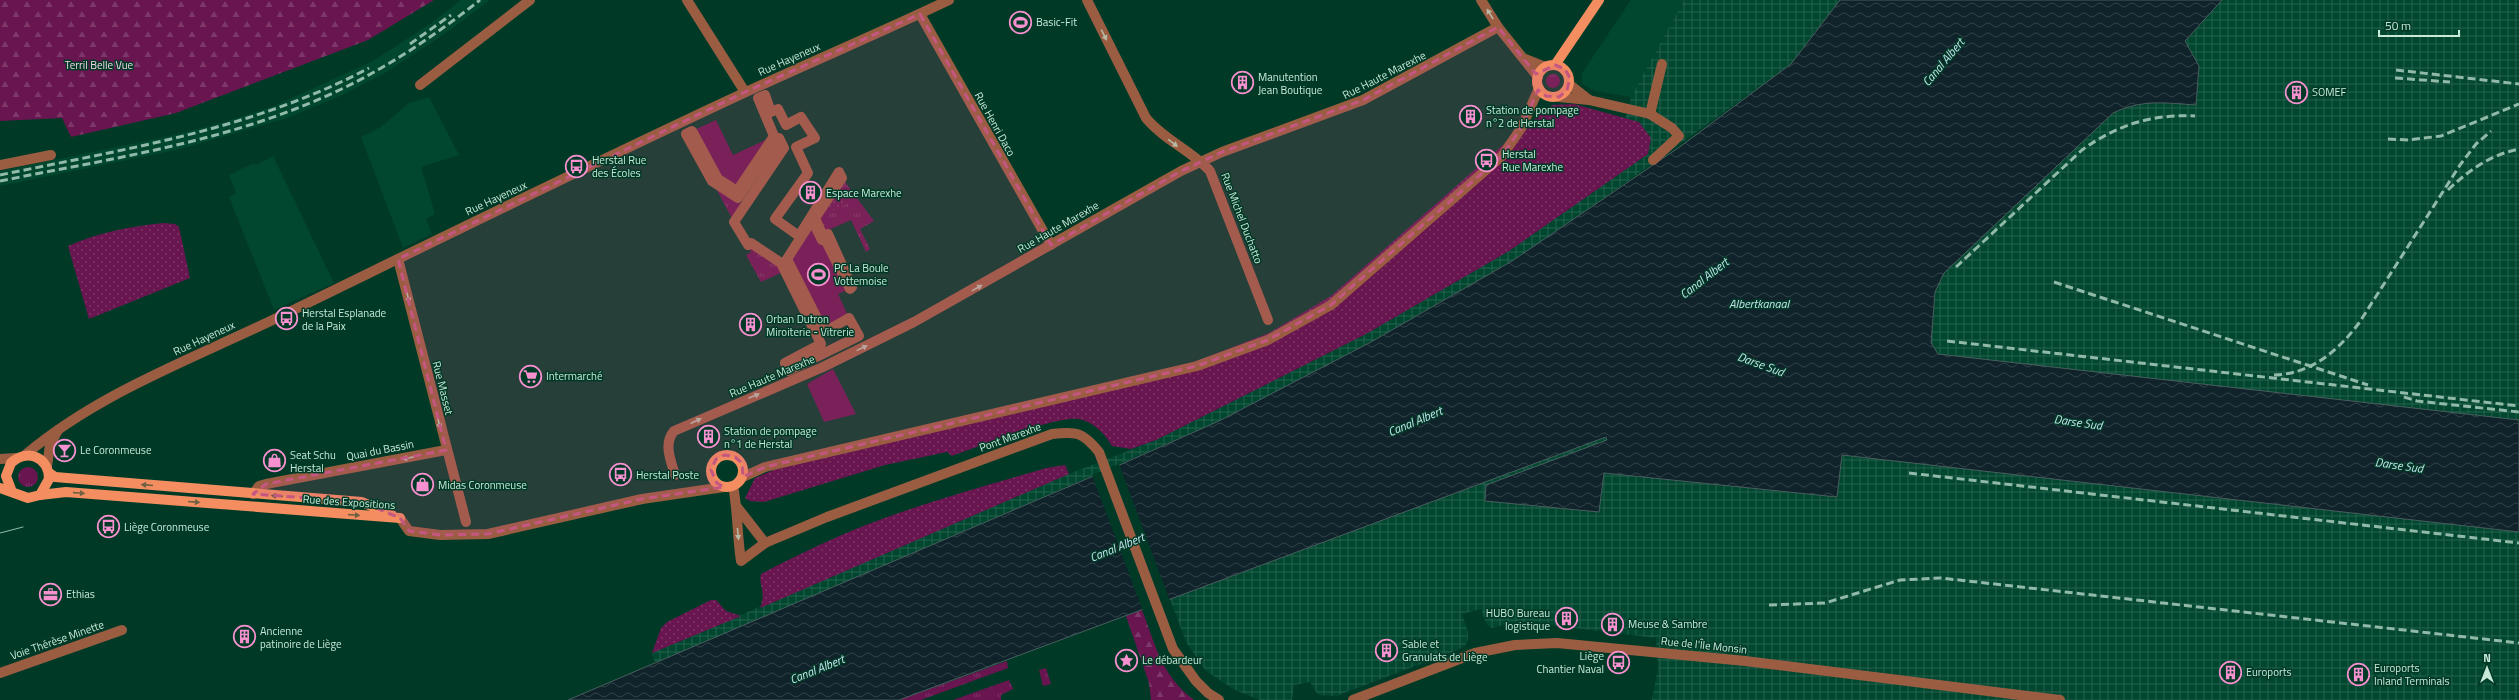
<svg xmlns="http://www.w3.org/2000/svg" width="2519" height="700" font-family="'Titillium Web',sans-serif">
<defs>
<pattern id="industrial-grid" width="8" height="8" patternUnits="userSpaceOnUse"><rect width="8" height="8" fill="#01462f"/><path d="M0 4h8M4 0v8" fill="none" stroke="#25614d"/></pattern>
<pattern id="grass-tufts" width="24" height="20" patternUnits="userSpaceOnUse"><rect width="24" height="20" fill="#69154f"/><path d="M3 7l-1-3M5 7V3M7 7l1-3M15 17l-1-3M17 17v-4M19 17l1-3" fill="none" stroke="#7d3768"/></pattern>
<pattern id="forest-firs" width="22" height="20" patternUnits="userSpaceOnUse"><rect width="22" height="20" fill="#69154f"/><path d="M5 1l3.5 6h-7zM16 11l3.5 6h-7z" fill="#7d3768"/></pattern>
<pattern id="park-dots" width="8" height="8" patternUnits="userSpaceOnUse"><rect width="8" height="8" fill="#69154f"/><path d="M2 2h.1M6 6h.1" fill="none" stroke="#7d3768" stroke-width="1.8" stroke-linecap="round"/></pattern>
<pattern id="water-waves" width="16" height="10" patternUnits="userSpaceOnUse"><rect width="16" height="10" fill="#10232a"/><path d="M0 5q4-4 8 0t8 0" fill="none" stroke="#314348"/></pattern>
</defs>
<rect width="100%" height="100%" fill="#003a27"/>
<g fill="#01462f">
<path d="M461,0H490L443,35L385,73L340,96L287,118L181,149L0,186V171L170,136L221,123L274,106L373,61L430,24Z"/>
<path d="M1631,0H1684L1631,97L1595,91L1582,84V73Z"/>
<path d="M429,97L459,155L421,167L435,214L426,219L432,234L403,248L361,137L381,127L409,103Z"/>
<path d="M273,156L334,283L274,310L229,197L236,193L229,175L254,163L256,165Z"/>
</g>
<g fill="url(#industrial-grid)">
<path d="M1684,0H1840L1791,64L1579,216L1512,261L1371,342L1219,421L655,664L652,653L1069,474L1156,440L1366,334L1509,251L1648,154L1639,122L1625,119L1631,97Z"/>
<path d="M2222,0H2519V420L1938,354L1931,343L1935,292L1944,273L2113,113L2129,105L2144,102L2166,103L2199,66L2185,42Z"/>
<path d="M1607,437L1599,512L1604,473L1837,497L1842,455L2519,532V700H1652L1658,668L1656,638L1518,621L1492,628L1487,625L1481,609L1462,614L1468,632V640L1465,646L1455,651L1336,696L1318,695L1310,682L1294,685L1292,700H1260L1235,690L1206,671L1186,642L1170,599Z"/>
</g>
<g fill="url(#grass-tufts)">
<circle cx="1553" cy="81" r="7"/>
<path d="M842,178L874,221L860,229L870,249L866,252L851,220L826,231L815,218Z"/>
<path d="M712,181L745,207L734,222Z"/>
<path d="M748,245L785,271L761,282L746,255L751,252Z"/>
<circle cx="28" cy="477" r="10"/>
<path d="M1007,661L1008,668L921,700H899Z"/>
<path d="M1046,668L1051,684L1043,686L1039,670Z"/>
<path d="M1009,680L1013,689L1001,695V700H953Z"/>
</g>
<g fill="url(#forest-firs)">
<path d="M0,0H434L368,40L176,113L71,137L62,118L0,121Z"/>
<path d="M1142,610C1156,646 1161,675 1194,700H1151L1149,683L1126,616Z"/>
</g>
<g fill="url(#park-dots)">
<path d="M1574,104L1639,122L1651,138L1648,154L1509,251L1366,334L1156,440L1131,449L1112,446C1105,434 1093,421 1078,419C1058,415 975,448 952,456L947,452L885,465L764,502L750,501L745,498L755,478L823,449L1192,363L1269,333L1331,296L1511,138L1552,105Z"/>
<path d="M837,185L846,204L828,213L824,205Z"/>
<path d="M163,223L175,224L179,227L190,278L89,319L68,246C99,232 129,227 163,223Z"/>
<path d="M1065,465L1069,474L760,608C767,591 758,586 761,574C796,556 830,539 866,525C925,502 986,486 1046,468Z"/>
<path d="M711,600H716L726,611L741,616L652,653L661,628L667,622Z"/>
</g>
<g fill="#69154f">
<path d="M716,120L733,155L774,136L737,191L718,179L692,131Z"/>
<path d="M812,220L850,289L838,294L849,318L824,332L787,259Z"/>
<path d="M833,369L856,414L824,422L807,384Z"/>
</g>
<path fill="url(#water-waves)" stroke="#475f5e" d="M1840,0H2222L2185,41L2199,66L2196,105C2165,103 2142,99 2113,113L1944,273L1935,292L1931,343L1938,354L2519,420V532L1842,455L1837,497L1604,473L1599,512L1485,501L1486,485L1607,440L1606,437L899,700H568L1124,463L1219,421L1371,342L1512,261L1681,146L1791,64Z"/>
<path fill="#003a27" d="M1119,464L1170,601L1143,611L1092,475Z"/>
<g fill="none" stroke-linecap="round" stroke-linejoin="round">
<g stroke="#9b5d42" stroke-width="10">
<path d="M687,0L745,92"/>
<path d="M1087,0L1146,118C1164,140 1192,151 1210,171L1268,320"/>
<path d="M1481,0L1498,27L1538,77"/>
<path d="M920,14L1051,245"/>
<path d="M1525,59L1545,67"/>
<path d="M420,85L530,0"/>
<path d="M1570,85L1589,100"/>
<path d="M765,95L771,112L778,109L786,125L801,117L815,138L796,147L808,173L775,219L799,236L839,172L842,178L815,218L823,236L828,234L852,287L850,289L825,239L822,240L812,220L787,259L824,332L849,318L859,336L788,371L785,363L821,344L781,263L751,243L748,245L734,222L784,148L779,138L738,198L712,181L686,134L692,131L718,179L737,191L774,136L758,98Z"/>
<path d="M1559,97L1589,100L1650,114"/>
<path d="M1653,160L1679,136L1672,128L1650,114L1662,64"/>
<path d="M0,165L51,155"/>
<path d="M398,259L466,522"/>
<path d="M25,455C101,391 195,358 283,315C437,240 591,164 746,92C813,61 882,32 949,0"/>
<path d="M0,459L16,458"/>
<path d="M47,466L50,445L58,430"/>
<path d="M675,475C671,461 663,444 674,431L823,367L914,322L1181,171L1222,152L1363,100L1498,27"/>
<path d="M743,477L765,467L1197,366L1268,340L1331,305L1502,156L1522,127L1539,88"/>
<path d="M733,486C738,511 737,536 741,561L765,543L827,517L1052,434C1076,431 1083,432 1099,452L1173,649L1196,681L1208,693L1219,700"/>
<path d="M253,494L259,486L266,484L446,450"/>
<path d="M737,507L765,543"/>
<path d="M400,518L409,531L440,535L488,534L642,499L724,487"/>
<path d="M0,673L122,630"/>
<path d="M1353,700L1475,653L1515,645L1557,643L1745,661L2060,700"/>
</g>
<g stroke="#f48e61" stroke-width="10">
<circle cx="1553" cy="81" r="16"/>
<path d="M1555,65L1599,0"/>
<circle cx="727" cy="471" r="16"/>
<path d="M49,473L55,477L67,478L362,502L392,515"/>
<path d="M0,488L28,498L40,495L49,479C49,457 27,448 11,463L6,476L12,492"/>
<path d="M40,495L66,492L400,518"/>
</g>
<path stroke="#91baa8" stroke-width="1" d="M0,533L23,527"/>
<g stroke="#91baa8" stroke-width="3" stroke-dasharray="8 4" stroke-linecap="butt">
<path d="M410,44L451,15"/>
<path d="M2396,70L2519,84"/>
<path d="M2395,78L2450,82"/>
<path d="M2388,139L2408,140L2441,136L2519,104"/>
<path d="M0,175C126,149 254,129 369,68"/>
<path d="M0,181C104,160 212,144 310,103C372,78 428,41 480,0"/>
<path d="M2448,190C2469,170 2490,155 2519,149"/>
<path d="M1956,267L2082,150C2117,125 2151,114 2195,116"/>
<path d="M2054,282L2368,385"/>
<path d="M1947,341L2519,406"/>
<path d="M2274,375C2311,374 2338,351 2359,323L2460,165L2476,144L2491,131"/>
<path d="M2404,397L2417,401L2519,412"/>
<path d="M1909,473L2519,543"/>
<path d="M1769,605L1825,603L1900,580L1941,578L2519,643"/>
</g>
</g>
<defs><path id="oneway-solid" d="M-6-.8H1V-3.2L6.5 0L1 3.2V.8H-6Z"/></defs>
<g fill="#b8b9a4">
<use href="#oneway-solid" transform="translate(1490 14) rotate(-121)"/>
<use href="#oneway-solid" transform="translate(1104 35) rotate(63)"/>
<use href="#oneway-solid" transform="translate(1173 143) rotate(38)"/>
<use href="#oneway-solid" transform="translate(977 288) rotate(-29)"/>
<use href="#oneway-solid" transform="translate(408 297) rotate(76)"/>
<use href="#oneway-solid" transform="translate(862 348) rotate(-26)"/>
<use href="#oneway-solid" transform="translate(754 396) rotate(-23)"/>
<use href="#oneway-solid" transform="translate(696 421) rotate(-24)"/>
<use href="#oneway-solid" transform="translate(439 423) rotate(76)"/>
<use href="#oneway-solid" transform="translate(408 458) rotate(169)"/>
<use href="#oneway-solid" transform="translate(738 534) rotate(84)"/>
</g>
<g fill="#6e6041">
<use href="#oneway-solid" transform="translate(147 485) rotate(-175)"/>
<use href="#oneway-solid" transform="translate(79 493) rotate(4)"/>
<use href="#oneway-solid" transform="translate(277 496) rotate(-176)"/>
<use href="#oneway-solid" transform="translate(194 502) rotate(5)"/>
<use href="#oneway-solid" transform="translate(354 515) rotate(4)"/>
</g>
<path fill="#c45781" fill-opacity="0.2" stroke="#c45781" stroke-width="3" stroke-dasharray="8 5" stroke-linejoin="round" d="M920,14L1051,245L1181,171L1222,152L1363,100L1498,27L1536,74L1555,65L1565,69L1570,78L1567,90L1559,97L1546,96L1538,90L1522,127L1502,156L1331,305L1268,340L1197,366L765,467L743,477L742,463L735,457L725,455L716,459L711,470L717,483L724,487L642,499L488,534L440,535L409,531L400,518L362,502L253,494L266,484L446,450L398,259L745,92Z"/>
<defs>
<symbol id="stadium-ring" viewBox="-11 -11 22 22"><circle r="9.5" fill="#003a27" stroke="#f790ce" stroke-width="1.5"/><path d="M0-5a6.5 5 0 1 0 0 10a6.5 5 0 1 0 0-10ZM-3.5-1.8h7v3.6h-7Z" fill="#f790ce"/></symbol>
<symbol id="building-ring" viewBox="-11 -11 22 22"><circle r="9.5" fill="#003a27" stroke="#f790ce" stroke-width="1.5"/><path d="M-4-6H4V6H1V3H-1V6H-4ZM-2.5-4.3h1.7v1.8h-1.7ZM.8-4.3h1.7v1.8H.8ZM-2.5-1h1.7V.8h-1.7ZM.8-1h1.7V.8H.8Z" fill="#f790ce"/></symbol>
<symbol id="bus-ring" viewBox="-11 -11 22 22"><circle r="9.5" fill="#003a27" stroke="#f790ce" stroke-width="1.5"/><path d="M-5-6H5V4H4V6H2V4H-2V6H-4V4H-5ZM-3.5-4V0h7V-4ZM-3.5 1.2v1.5H-2V1.2ZM2 1.2v1.5H3.5V1.2Z" fill="#f790ce"/></symbol>
<symbol id="supermarket-ring" viewBox="-11 -11 22 22"><circle r="9.5" fill="#003a27" stroke="#f790ce" stroke-width="1.5"/><path d="M-6-5.5h2.5l.6 2H6L4.5 2H-2.5L-4.4-4H-6ZM-1.5 3.2a1.3 1.3 0 1 0 .1 0ZM3 3.2a1.3 1.3 0 1 0 .1 0Z" fill="#f790ce"/></symbol>
<symbol id="bar-ring" viewBox="-11 -11 22 22"><circle r="9.5" fill="#003a27" stroke="#f790ce" stroke-width="1.5"/><path d="M-6-5H6L.8 .8V4.5H3.5V6h-7V4.5H-.8V.8Z" fill="#f790ce"/></symbol>
<symbol id="shop-ring" viewBox="-11 -11 22 22"><circle r="9.5" fill="#003a27" stroke="#f790ce" stroke-width="1.5"/><path d="M-5-2.5h2.3a2.7 3.5 0 0 1 5.4 0H5L5.5 6h-11ZM-1.5-2.5h3a1.5 2.3 0 0 0-3 0Z" fill="#f790ce"/></symbol>
<symbol id="office-ring" viewBox="-11 -11 22 22"><circle r="9.5" fill="#003a27" stroke="#f790ce" stroke-width="1.5"/><path d="M-6-3h4V-5.5h4V-3h4V5H-6ZM-1-4.5V-3h2v-1.5ZM-6 0V1H6V0Z" fill="#f790ce"/></symbol>
<symbol id="sight-ring" viewBox="-11 -11 22 22"><circle r="9.5" fill="#003a27" stroke="#f790ce" stroke-width="1.5"/><path d="M0-6L1.8-2.2L6-1.7L2.9 1.2L3.7 5.4L0 3.3L-3.7 5.4L-2.9 1.2L-6-1.7L-1.8-2.2Z" fill="#f790ce"/></symbol>
</defs>
<g fill-rule="evenodd">
<use href="#stadium-ring" x="1008" y="10" width="25" height="25"/>
<use href="#building-ring" x="1230" y="70" width="25" height="25"/>
<use href="#building-ring" x="2284" y="80" width="25" height="25"/>
<use href="#building-ring" x="1458" y="104" width="25" height="25"/>
<use href="#bus-ring" x="1474" y="148" width="25" height="25"/>
<use href="#bus-ring" x="564" y="154" width="25" height="25"/>
<use href="#building-ring" x="798" y="180" width="25" height="25"/>
<use href="#stadium-ring" x="806" y="262" width="25" height="25"/>
<use href="#bus-ring" x="274" y="306" width="25" height="25"/>
<use href="#building-ring" x="738" y="312" width="25" height="25"/>
<use href="#supermarket-ring" x="518" y="364" width="25" height="25"/>
<use href="#building-ring" x="696" y="424" width="25" height="25"/>
<use href="#bar-ring" x="52" y="438" width="25" height="25"/>
<use href="#shop-ring" x="262" y="448" width="25" height="25"/>
<use href="#bus-ring" x="608" y="462" width="25" height="25"/>
<use href="#shop-ring" x="410" y="472" width="25" height="25"/>
<use href="#bus-ring" x="96" y="514" width="25" height="25"/>
<use href="#office-ring" x="38" y="582" width="25" height="25"/>
<use href="#building-ring" x="1554" y="606" width="25" height="25"/>
<use href="#building-ring" x="1600" y="612" width="25" height="25"/>
<use href="#building-ring" x="232" y="624" width="25" height="25"/>
<use href="#building-ring" x="1374" y="638" width="25" height="25"/>
<use href="#sight-ring" x="1114" y="648" width="25" height="25"/>
<use href="#bus-ring" x="1606" y="650" width="25" height="25"/>
<use href="#building-ring" x="2218" y="660" width="25" height="25"/>
<use href="#building-ring" x="2346" y="662" width="25" height="25"/>
</g>
<g text-anchor="middle" dominant-baseline="central" stroke-width="3" stroke-linejoin="round" paint-order="stroke">
<g font-size="11" fill="#c8ead9" stroke="#003a27" text-anchor="start">
<text x="1036" y="22">Basic-Fit</text>
<text x="1258" y="77">Manutention<tspan x="1258" dy="13">Jean Boutique</tspan></text>
<text x="2312" y="92">SOMEF</text>
<text x="1486" y="110">Station de pompage<tspan x="1486" dy="13">n°2 de Herstal</tspan></text>
<text x="1502" y="154">Herstal<tspan x="1502" dy="13">Rue Marexhe</tspan></text>
<text x="592" y="160">Herstal Rue<tspan x="592" dy="13">des Écoles</tspan></text>
<text x="826" y="193">Espace Marexhe</text>
<text x="834" y="268">PC La Boule<tspan x="834" dy="13">Vottemoise</tspan></text>
<text x="302" y="313">Herstal Esplanade<tspan x="302" dy="13">de la Paix</tspan></text>
<text x="766" y="319">Orban Dutron<tspan x="766" dy="13">Miroiterie - Vitrerie</tspan></text>
<text x="546" y="376">Intermarché</text>
<text x="724" y="431">Station de pompage<tspan x="724" dy="13">n°1 de Herstal</tspan></text>
<text x="80" y="450">Le Coronmeuse</text>
<text x="290" y="455">Seat Schu<tspan x="290" dy="13">Herstal</tspan></text>
<text x="636" y="475">Herstal Poste</text>
<text x="438" y="485">Midas Coronmeuse</text>
<text x="124" y="527">Liège Coronmeuse</text>
<text x="66" y="594">Ethias</text>
<text x="1550" y="613" text-anchor="end">HUBO Bureau<tspan x="1550" dy="13">logistique</tspan></text>
<text x="1628" y="624">Meuse &amp; Sambre</text>
<text x="260" y="631">Ancienne<tspan x="260" dy="13">patinoire de Liège</tspan></text>
<text x="1402" y="644">Sable et<tspan x="1402" dy="13">Granulats de Liège</tspan></text>
<text x="1604" y="656" text-anchor="end">Liège<tspan x="1604" dy="13">Chantier Naval</tspan></text>
<text x="1142" y="660">Le débardeur</text>
<text x="2374" y="668">Euroports<tspan x="2374" dy="13">Inland Terminals</tspan></text>
<text x="2246" y="672">Euroports</text>
</g>
<g font-size="11" fill="#c8ead9" stroke="#003a27">
<text transform="translate(789 59) rotate(-24)">Rue Hayeneux</text>
<text transform="translate(1384 75) rotate(-27)">Rue Haute Marexhe</text>
<text transform="translate(995 124) rotate(61)">Rue Henri Daco</text>
<text transform="translate(496 198) rotate(-25)">Rue Hayeneux</text>
<text transform="translate(1242 218) rotate(69)">Rue Michel Duchatto</text>
<text transform="translate(1058 227) rotate(-30)">Rue Haute Marexhe</text>
<text transform="translate(204 338) rotate(-25)">Rue Hayeneux</text>
<text transform="translate(772 376) rotate(-23)">Rue Haute Marexhe</text>
<text transform="translate(443 388) rotate(76)">Rue Masset</text>
<text transform="translate(1010 437) rotate(-20)">Pont Marexhe</text>
<text transform="translate(380 450) rotate(-11)">Quai du Bassin</text>
<text transform="translate(349 502) rotate(4)">Rue des Expositions</text>
<text transform="translate(57 640) rotate(-19)">Voie Thérèse Minette</text>
<text transform="translate(1704 645) rotate(6)">Rue de l'Île Monsin</text>
</g>
<g font-size="11" fill="#f3d9e7" stroke="#003a27">
<text x="99" y="65">Terril Belle Vue</text>
</g>
<g font-size="12" font-style="italic" fill="#c6e3ee" stroke="#003a27">
<text transform="translate(1943 62) rotate(-50)">Canal Albert</text>
<text transform="translate(1704 278) rotate(-38)">Canal Albert</text>
<text x="1759" y="303">Albertkanaal</text>
<text transform="translate(1761 364) rotate(20)">Darse Sud</text>
<text transform="translate(1415 421) rotate(-23)">Canal Albert</text>
<text transform="translate(2078 422) rotate(8)">Darse Sud</text>
<text transform="translate(2399 465) rotate(8)">Darse Sud</text>
<text transform="translate(1117 547) rotate(-22)">Canal Albert</text>
<text transform="translate(817 669) rotate(-22)">Canal Albert</text>
</g>
</g>
<g transform="translate(2487 668)" stroke="#003a27" stroke-width="3" paint-order="stroke">
<path d="M0-3L7 15L0 10L-7 15Z" fill="#c8ead9"/>
<text y="-6" font-size="11" font-weight="bold" text-anchor="middle" fill="#c8ead9">N</text>
</g>
<path d="M2379 30v6h80v-6" fill="none" stroke="#c8ead9" stroke-width="2"/>
<text x="2385" y="30" font-size="12" fill="#c8ead9" stroke="#003a27" stroke-width="3" paint-order="stroke">50 m</text>
</svg>
